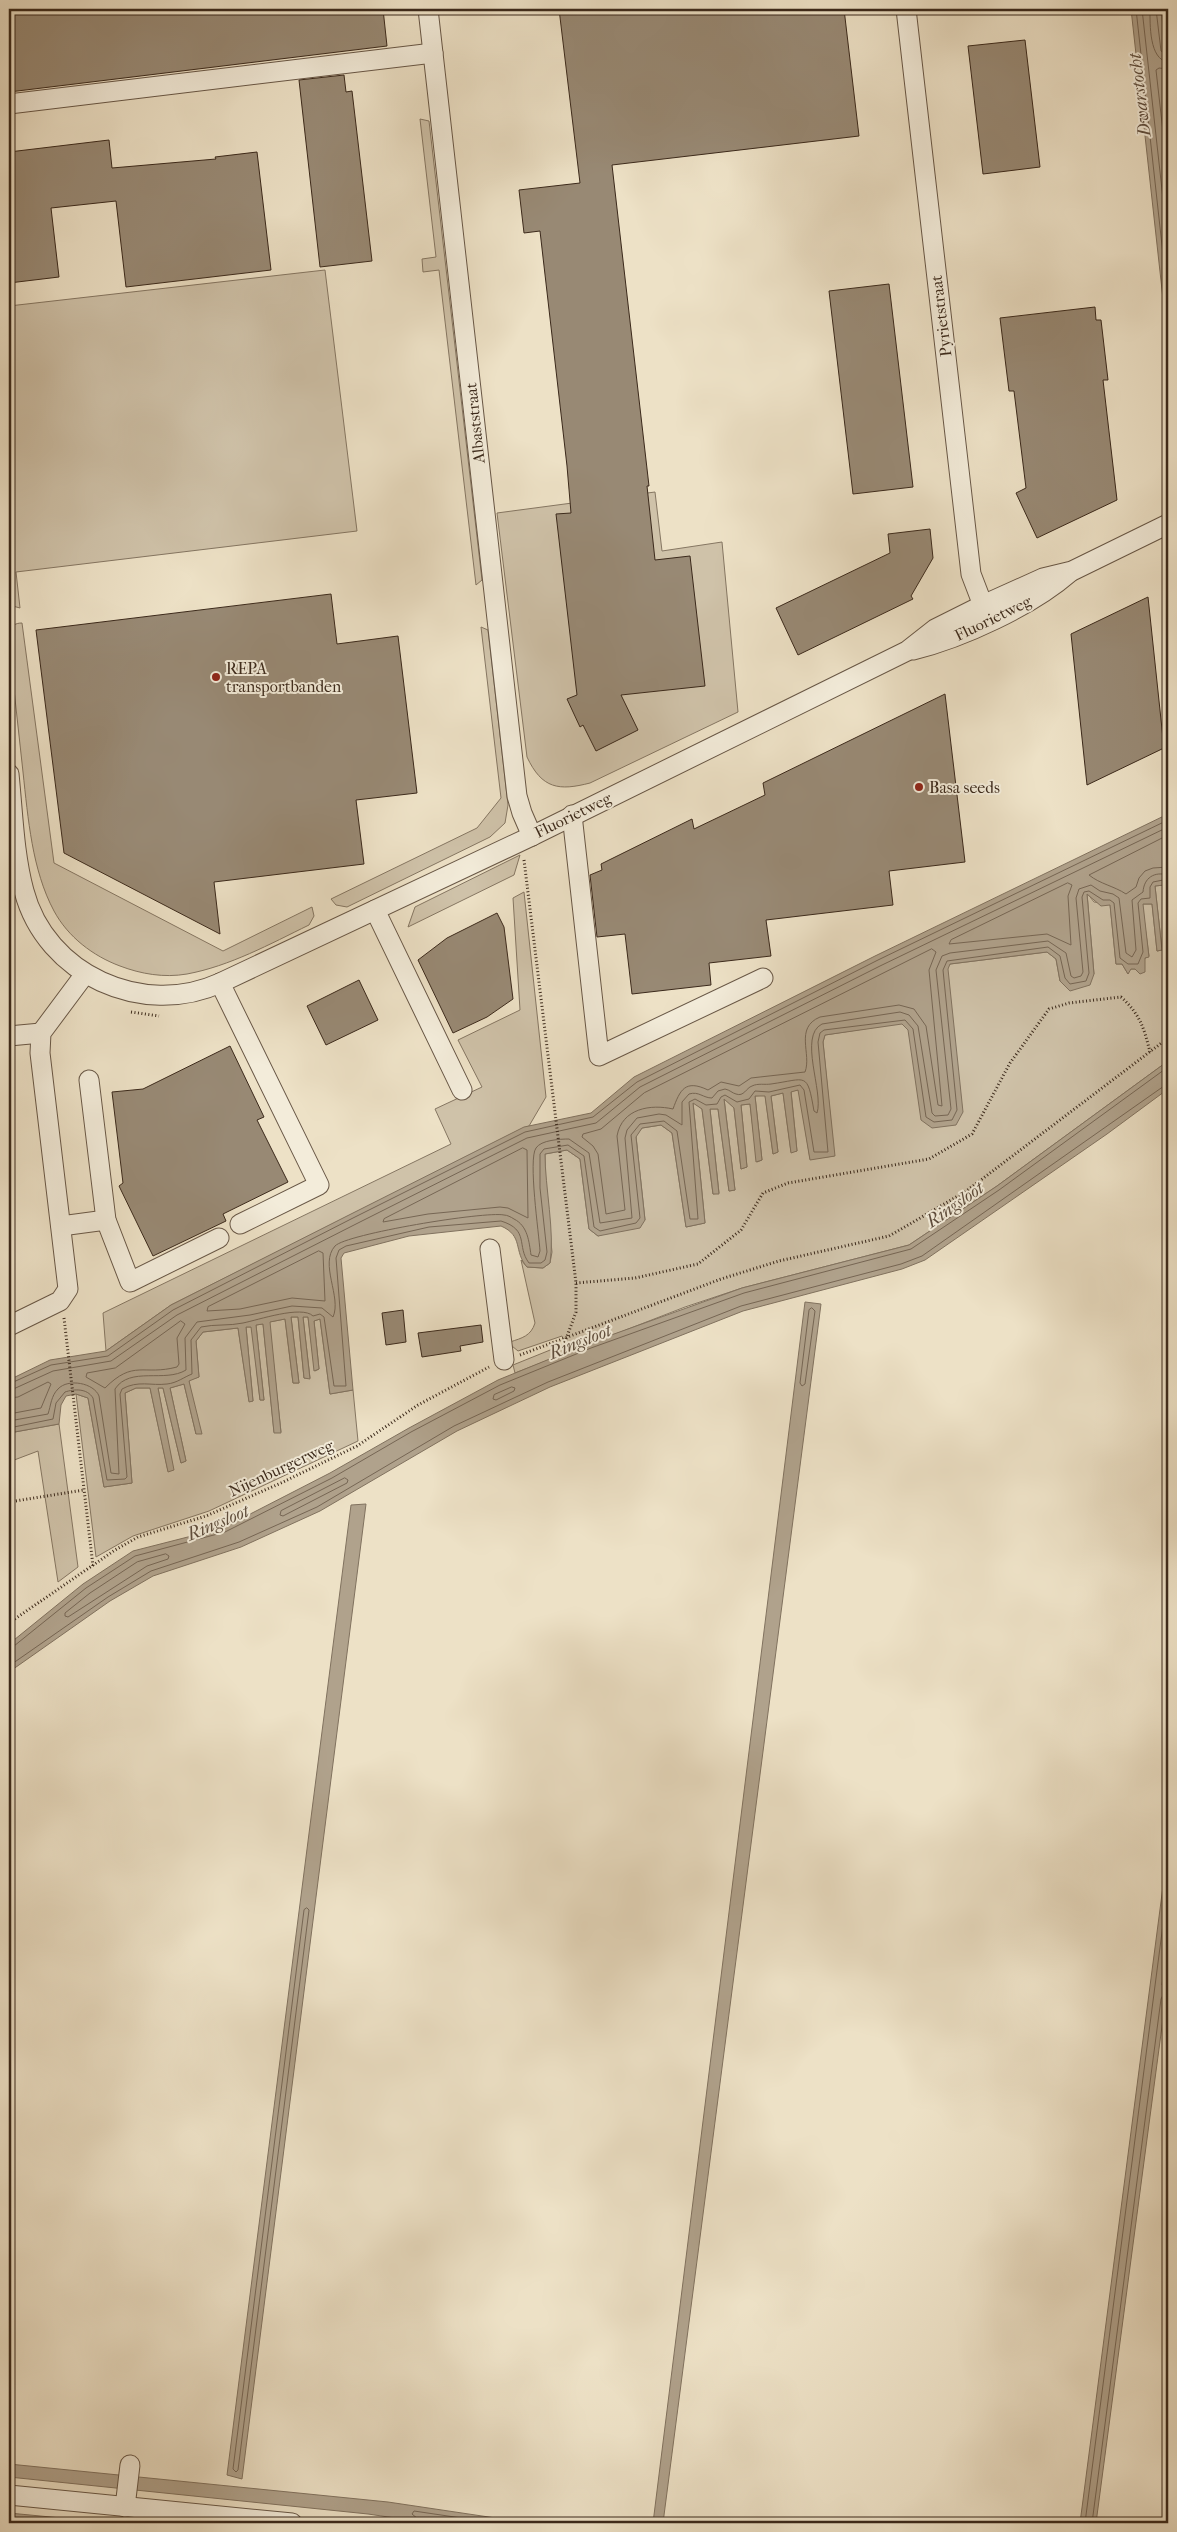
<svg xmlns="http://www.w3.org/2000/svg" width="1177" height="2532" font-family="'IM FELL French Canon',serif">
<rect width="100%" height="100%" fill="#ede1c6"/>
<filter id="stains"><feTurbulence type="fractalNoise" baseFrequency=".004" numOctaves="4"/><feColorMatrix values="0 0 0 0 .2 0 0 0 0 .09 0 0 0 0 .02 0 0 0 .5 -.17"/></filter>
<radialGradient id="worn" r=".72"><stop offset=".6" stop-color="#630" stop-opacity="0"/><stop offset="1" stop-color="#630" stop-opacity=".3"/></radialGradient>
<g fill="#cfc2a9" stroke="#857662">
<path d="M420,119L429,121L482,580L476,585L439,270L423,272L422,259L436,257Z"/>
<path d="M325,270L357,531L16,572L20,608L9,605V306Z"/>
<path d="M655,492L662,551L722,542L738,712L590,783C559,791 542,789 527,757L497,513Z"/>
<path d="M22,623L54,863L223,951L312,907L314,916L309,925C270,944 230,966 187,974C164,978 141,974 120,966C93,956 68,937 54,911C32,870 28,818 23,772C18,729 14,687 9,644C9,633 9,623 22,623Z"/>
<path d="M481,627L488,630L508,805L505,823L490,837L347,907L336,905L331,899L477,828L501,798Z"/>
<path d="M520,855L514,875L408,927L415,907Z"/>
<path d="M1164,885L1168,912V1061L997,1186L909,1245L742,1288L685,1307L515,1373L513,1365L565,1344L562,1336L518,1351L512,1346L510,1342C522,1338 531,1336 535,1323L521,1260L527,1267L543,1268L550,1263L552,1252L545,1187V1154L567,1150L580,1159L589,1229L598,1236L645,1220L636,1136L642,1128L661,1125L672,1133L686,1227L705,1223L693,1102L702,1109L713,1194L719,1193L710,1109H718L729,1191L735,1190L724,1098L734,1108L741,1169L747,1167L741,1105L750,1104L757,1162L762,1160L755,1096L765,1095L773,1154L778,1152L771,1096L783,1093L791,1152L797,1151L791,1091L799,1090L810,1159L834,1156L823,1042L825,1035L902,1023L908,1029L950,964L1047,952L1056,959L1060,981L1094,974L1087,893L1094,902L1110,904L1116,964H1122L1128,974L1130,969H1135L1140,973L1145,958L1149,956L1142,904H1152L1157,951L1162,950L1155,886Z"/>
<path d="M524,892L546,1097L529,1126L171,1305L106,1351L103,1313L451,1144L435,1109L482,1087L458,1040L520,1010L513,898Z"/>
<path d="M291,1317H298L304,1378H310L303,1317H308L315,1371L319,1369L314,1321L320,1319L330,1394L353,1390L358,1441L209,1511L133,1536L96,1557L76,1394L88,1398L104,1487L132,1483L125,1393L136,1388H150L168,1471L173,1470L158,1388H163L181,1463L186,1461L170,1388L184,1384L196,1434L189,1380L199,1377L196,1341L203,1332L238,1328L249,1401H253L246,1327H252L260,1400H264L256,1325L263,1324L274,1432H281L269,1322L285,1319L293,1383H299Z"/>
<path d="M59,1424L78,1567L58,1582L38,1451L9,1462V1433Z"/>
</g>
<g fill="#b0a28c" stroke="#81725f">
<path d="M1131,9H1161L1168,70V344Z"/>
<path d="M1168,814V912L1164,885L1155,886L1162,950L1157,951L1152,904H1143L1149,957L1145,958V972L1140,974L1135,969H1131L1128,974L1122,964H1116L1110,905L1101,906L1087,894L1094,974L1090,985L1070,991L1060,981L1056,959L1047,952L950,964L948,969L963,1112L956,1125L932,1128L921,1120L908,1030L902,1024L825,1035L823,1042L835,1156L810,1160L798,1090L791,1092L797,1151L791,1153L783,1093L771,1096L778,1152L773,1154L765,1096H755L762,1160L756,1162L750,1104L741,1105L747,1167L741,1169L734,1108L724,1099L735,1190L729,1191L718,1109H710L719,1194H713L702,1109L693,1103L705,1223L686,1227L672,1133L661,1125L642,1128L636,1137L645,1220L640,1228L598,1236L589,1229L580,1159L567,1150L545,1154C545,1187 555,1233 550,1263L543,1268L527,1267C513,1251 524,1236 501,1226L409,1236L344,1253L341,1258L353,1390L330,1394L320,1319L314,1321L319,1369L314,1371L308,1317H303L310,1379L304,1378L298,1317H291L299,1383H293L285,1319L270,1322L281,1433H274L263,1324L256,1325L264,1400H260L251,1327H246L253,1401L249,1402L238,1328L203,1332L196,1341L199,1377L189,1381L202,1434H196L184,1384L170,1388L186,1461L181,1463L163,1388H158L174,1470L168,1472L150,1388H136L125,1393L132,1483L104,1487L88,1398L76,1394L66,1396L61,1405L59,1424L9,1433V1380L50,1360L106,1351L171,1305L351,1214L524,1127L591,1113L634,1077L875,956Z"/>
<path d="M1168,1061V1089L1107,1134L925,1260L902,1269L743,1311L550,1387L457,1431L320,1511L241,1547L153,1576L110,1601L9,1672V1644L83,1584L133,1551L223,1528L330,1473L409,1428L498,1380L589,1343L742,1288L909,1245L997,1186Z"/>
<path d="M805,1302L821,1304L663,2523H653Z"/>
<path d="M366,1504L242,2479L227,2475L351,1505Z"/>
<path d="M1168,1848V1981L1096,2523H1080Z"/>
<path d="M9,2464L388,2502L529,2523H429L368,2514L9,2477Z"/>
<path d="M9,2513L113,2523H9Z"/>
</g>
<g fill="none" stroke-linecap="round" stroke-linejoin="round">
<g stroke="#766654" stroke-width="1">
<path d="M1136,9L1168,300"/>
<path d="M1142,9L1168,244"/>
<path d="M1150,9C1150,24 1149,60 1168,62"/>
<path d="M1156,9L1161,51L1168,55"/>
<path d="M1168,69L1159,68L1156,70L1168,176"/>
<path d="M1168,835L1089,875C1100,884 1114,886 1126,894L1136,887L1139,878L1145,871L1153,868L1168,867"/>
<path d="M1068,883L1072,885L1068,896L1071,945L1047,934L949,944L951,940Z"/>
<path d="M932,949L936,952L929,970L942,1106L938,1105L926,1026L914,1009L899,1005L820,1017C794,1028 812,1054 805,1072L751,1078L739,1086L721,1082L708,1090C685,1079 680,1090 673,1109C651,1104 622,1108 617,1136L625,1210L606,1214L598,1154L593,1146L582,1137L583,1134L601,1129L644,1093Z"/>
<path d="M523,1148L527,1150L528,1218L508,1208L500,1207L428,1214L383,1222L384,1219Z"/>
<path d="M319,1251L323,1253L325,1301L292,1298L240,1309L207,1311L208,1307Z"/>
<path d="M812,1308L815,1311L805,1384L802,1386L800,1383L809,1310Z"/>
<path d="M181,1321L185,1324L177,1338L179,1364L177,1367C143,1376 134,1359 105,1388L86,1377L87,1373L115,1368Z"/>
<path d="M9,1384L51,1365L108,1356L173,1310L353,1218L525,1132L593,1117L637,1082L878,960L1168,820"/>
<path d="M512,1387L515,1388L514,1391L496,1400L493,1399L494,1395Z"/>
<path d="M9,1391L53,1371L111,1361L177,1315L356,1224L527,1138L596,1123L640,1087L880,966L1168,827"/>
<path d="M9,1398L18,1397L48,1382L51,1384L41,1408L9,1414"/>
<path d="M9,1421L48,1414C51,1405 51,1396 58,1389C68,1378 94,1383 99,1396L111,1473L119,1474L115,1389C130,1366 165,1383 186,1370L185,1338L197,1322L250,1315L292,1306L322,1308L333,1317C342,1297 319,1264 335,1246C346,1234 485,1211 504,1215C507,1215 511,1217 514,1219C528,1226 529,1242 531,1255L538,1257L540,1251C539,1234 528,1159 536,1148C541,1140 560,1139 569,1139L589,1153L600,1223L632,1218L625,1138L627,1130L637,1118L659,1114L666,1115L682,1125V1102L689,1094C699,1091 703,1098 712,1098L718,1091L725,1089C730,1090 732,1093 736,1094C744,1097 746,1088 752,1086C758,1083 765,1085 771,1084C807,1079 807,1071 814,1111L817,1113C824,1092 798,1036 822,1024L900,1012L909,1015L918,1026L932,1113L935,1116L948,1115L951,1109L936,970L942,956L950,953L1048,941L1066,953L1071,976L1074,978L1081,976L1083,972L1076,898L1079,889L1091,885L1100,891L1113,894L1119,898L1126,953L1132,957L1136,950L1132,900L1143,892C1144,878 1154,871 1168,875"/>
<path d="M9,1428L53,1419L56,1403L65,1392C74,1389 87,1388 93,1398L107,1480L125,1479L127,1477L120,1394L122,1389C138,1380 151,1386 167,1384C177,1383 184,1377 192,1374L191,1340L201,1327C214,1324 230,1326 243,1323C258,1320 302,1305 313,1316L320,1314L324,1317L334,1386H346L336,1258L339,1250L346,1246L429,1227L501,1221C530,1230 516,1246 529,1263H541L545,1260L547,1252L540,1188V1154L544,1149L568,1145L584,1156L594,1227L600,1231L636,1223L640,1218L631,1135L640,1124L664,1121L677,1131L690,1219H698L689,1102L695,1099L706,1105L717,1104L721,1097L725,1095L737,1102L749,1099L755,1091L769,1092L800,1085L804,1090L814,1152H828L818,1042L820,1033L824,1030L905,1020L913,1029L926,1117L934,1122L952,1120L957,1110L943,970L947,961L1048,947L1060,956L1065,978L1070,984L1086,981L1089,973L1082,897L1084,892L1089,891L1103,900H1110L1114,903L1120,958L1128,964H1138L1143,952L1138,903L1141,899L1150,898V887L1153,882L1163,880L1168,884"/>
<path d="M345,1478L348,1480L347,1483L283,1516L280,1515L281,1511Z"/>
<path d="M166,1554L169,1556L168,1559L147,1566L68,1617L65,1616V1613L90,1593L137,1562Z"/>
<path d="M9,1647L14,1646L86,1588L135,1556L225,1532L332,1478L411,1432L500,1385L591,1348L744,1293L911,1249L999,1190L1168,1067"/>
<path d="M9,1666L108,1597L151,1571L239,1542L317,1507L454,1426L548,1382L741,1306L901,1264L922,1256L1164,1086L1168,1085"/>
<path d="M307,1908L309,1910L238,2470L236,2472L233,2469L304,1910Z"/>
<path d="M1168,1935L1162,1985L1168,1988"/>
<path d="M9,2518L62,2523"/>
<path d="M419,2523L418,2519L412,2514L414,2511L495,2523"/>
<path d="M1085,2523L1168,1886"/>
<path d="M1092,2523L1161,1999L1163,1995L1168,1994"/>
</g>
</g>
<g fill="#988974" stroke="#3b291b">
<path d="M49,9H383L387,46L9,92V13Z"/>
<path d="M559,9H844L859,136L612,165L649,486H647L655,560L690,556L705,686L621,695L638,730L596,751L583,725L580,727L567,699L577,695L556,514L571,513L567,466L540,231L524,233L519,190L580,183Z"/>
<path d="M1025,40L1040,167L983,174L968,46Z"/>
<path d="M344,75L346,92L352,91L372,261L320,267L299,80Z"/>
<path d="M109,140L112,168L216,159L215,157L257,152L271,270L126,287L116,201L51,208L59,277L9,283V152Z"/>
<path d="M889,284L913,487L853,494L829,291Z"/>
<path d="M1095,307L1096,320H1101L1108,380H1103L1117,500L1037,538L1016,493L1026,488L1014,391H1009L1000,318Z"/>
<path d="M930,529L933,558L911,596L913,599L798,655L776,608L890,553L888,534Z"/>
<path d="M331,594L337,644L398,636L417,793L356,800L364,864L214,882L220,934L64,853L36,630Z"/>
<path d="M1148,597L1164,748L1087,785L1071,634Z"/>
<path d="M945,694L965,862L889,871L893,905L766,920L771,956L709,963L711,985L632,994L625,934L597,937L590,875L602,870L601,864L692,819L694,829L765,795L763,783Z"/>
<path d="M497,913L504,927L513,999L487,1017L453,1033L418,960L447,938Z"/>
<path d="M359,980L378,1020L326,1045L307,1006Z"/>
<path d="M230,1046L264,1117L257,1120L288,1182L223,1214L226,1221L153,1256L119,1186L123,1183L112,1092L143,1089Z"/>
<path d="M403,1310L406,1342L386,1345L382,1313Z"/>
<path d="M481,1325L483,1342L460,1346L461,1351L422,1357L418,1333Z"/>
</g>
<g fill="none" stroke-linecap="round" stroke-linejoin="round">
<defs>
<g id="minor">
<path d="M428,9L517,796L522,813L532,836"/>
<path d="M906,9L971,574L989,621"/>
<path d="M9,104L433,53"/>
<path d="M913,650C962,638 1031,606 1069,573"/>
<path d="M9,774C13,813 14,854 24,891C46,975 143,1018 220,983L532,836L907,651L935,629L983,605L1043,578L1072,571L1168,524"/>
<path d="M572,815L599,1056L763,978"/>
<path d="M375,910L462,1090"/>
<path d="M220,983L319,1185L240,1224"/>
<path d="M9,1036L41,1033"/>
<path d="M89,1080L106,1220L130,1282L219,1238"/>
<path d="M61,1226L106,1220"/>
<path d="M490,1249L504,1360"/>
<path d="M9,1326L60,1301L68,1289L40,1053L41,1033L85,974"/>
<path d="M9,2495L292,2523"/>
<path d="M125,2507L130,2465"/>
</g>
</defs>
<use href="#minor" stroke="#685746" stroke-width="21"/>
<g stroke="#3b291b" stroke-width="3" stroke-dasharray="1 2.5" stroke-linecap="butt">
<path d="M524,860L576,1283V1312L566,1339"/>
<path d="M131,1012L159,1016"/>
<path d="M576,1283L635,1278L698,1264L741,1230L763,1193L788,1183L929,1159L972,1134L1010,1063L1049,1009L1069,1003L1121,997C1140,1014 1144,1028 1150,1052"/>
<path d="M64,1318L93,1566"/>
<path d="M520,1355L721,1279L779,1261L889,1236L965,1192L1168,1038"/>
<path d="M9,1502L84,1490"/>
<path d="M9,1623L115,1550L138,1537L206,1516L281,1483L357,1446L418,1405L489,1367"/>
</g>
<use href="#minor" stroke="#f3ecda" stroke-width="19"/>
</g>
<g fill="#8f2418" stroke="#f3ecda" stroke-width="2">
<circle cx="216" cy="677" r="5"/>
<circle cx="919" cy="787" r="5"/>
</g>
<g text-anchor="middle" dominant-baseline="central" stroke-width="4" stroke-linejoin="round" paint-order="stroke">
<g font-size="16" fill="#3b291b" stroke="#f3ecda">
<text transform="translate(941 316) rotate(-97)">Pyrietstraat</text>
<text transform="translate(475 423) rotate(-96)">Albaststraat</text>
<text transform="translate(993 618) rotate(-26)">Fluorietweg</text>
<text transform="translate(573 815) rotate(-26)">Fluorietweg</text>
<text transform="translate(281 1468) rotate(-25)">Nijenburgerweg</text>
</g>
<g font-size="16" fill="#3b291b" stroke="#f3ecda" text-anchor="start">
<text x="226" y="668">REPA<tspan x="226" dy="18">transportbanden</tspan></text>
<text x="929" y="787">Basa seeds</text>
</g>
<g font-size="18" font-style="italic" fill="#5e4d3d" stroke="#f3ecda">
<text transform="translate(1140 95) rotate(-97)">Dwarstocht</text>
<text transform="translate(955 1205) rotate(-35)">Ringsloot</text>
<text transform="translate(580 1342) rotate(-22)">Ringsloot</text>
<text transform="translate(218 1523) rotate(-23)">Ringsloot</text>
</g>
</g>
<rect width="1177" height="2532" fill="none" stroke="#ede1c6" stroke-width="30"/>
<rect x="10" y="10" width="1157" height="2512" fill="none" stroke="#3b291b" stroke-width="2.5"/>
<rect x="15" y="15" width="1147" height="2502" fill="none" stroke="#3b291b"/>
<rect width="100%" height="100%" filter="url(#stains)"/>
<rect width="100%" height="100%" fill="url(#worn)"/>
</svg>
